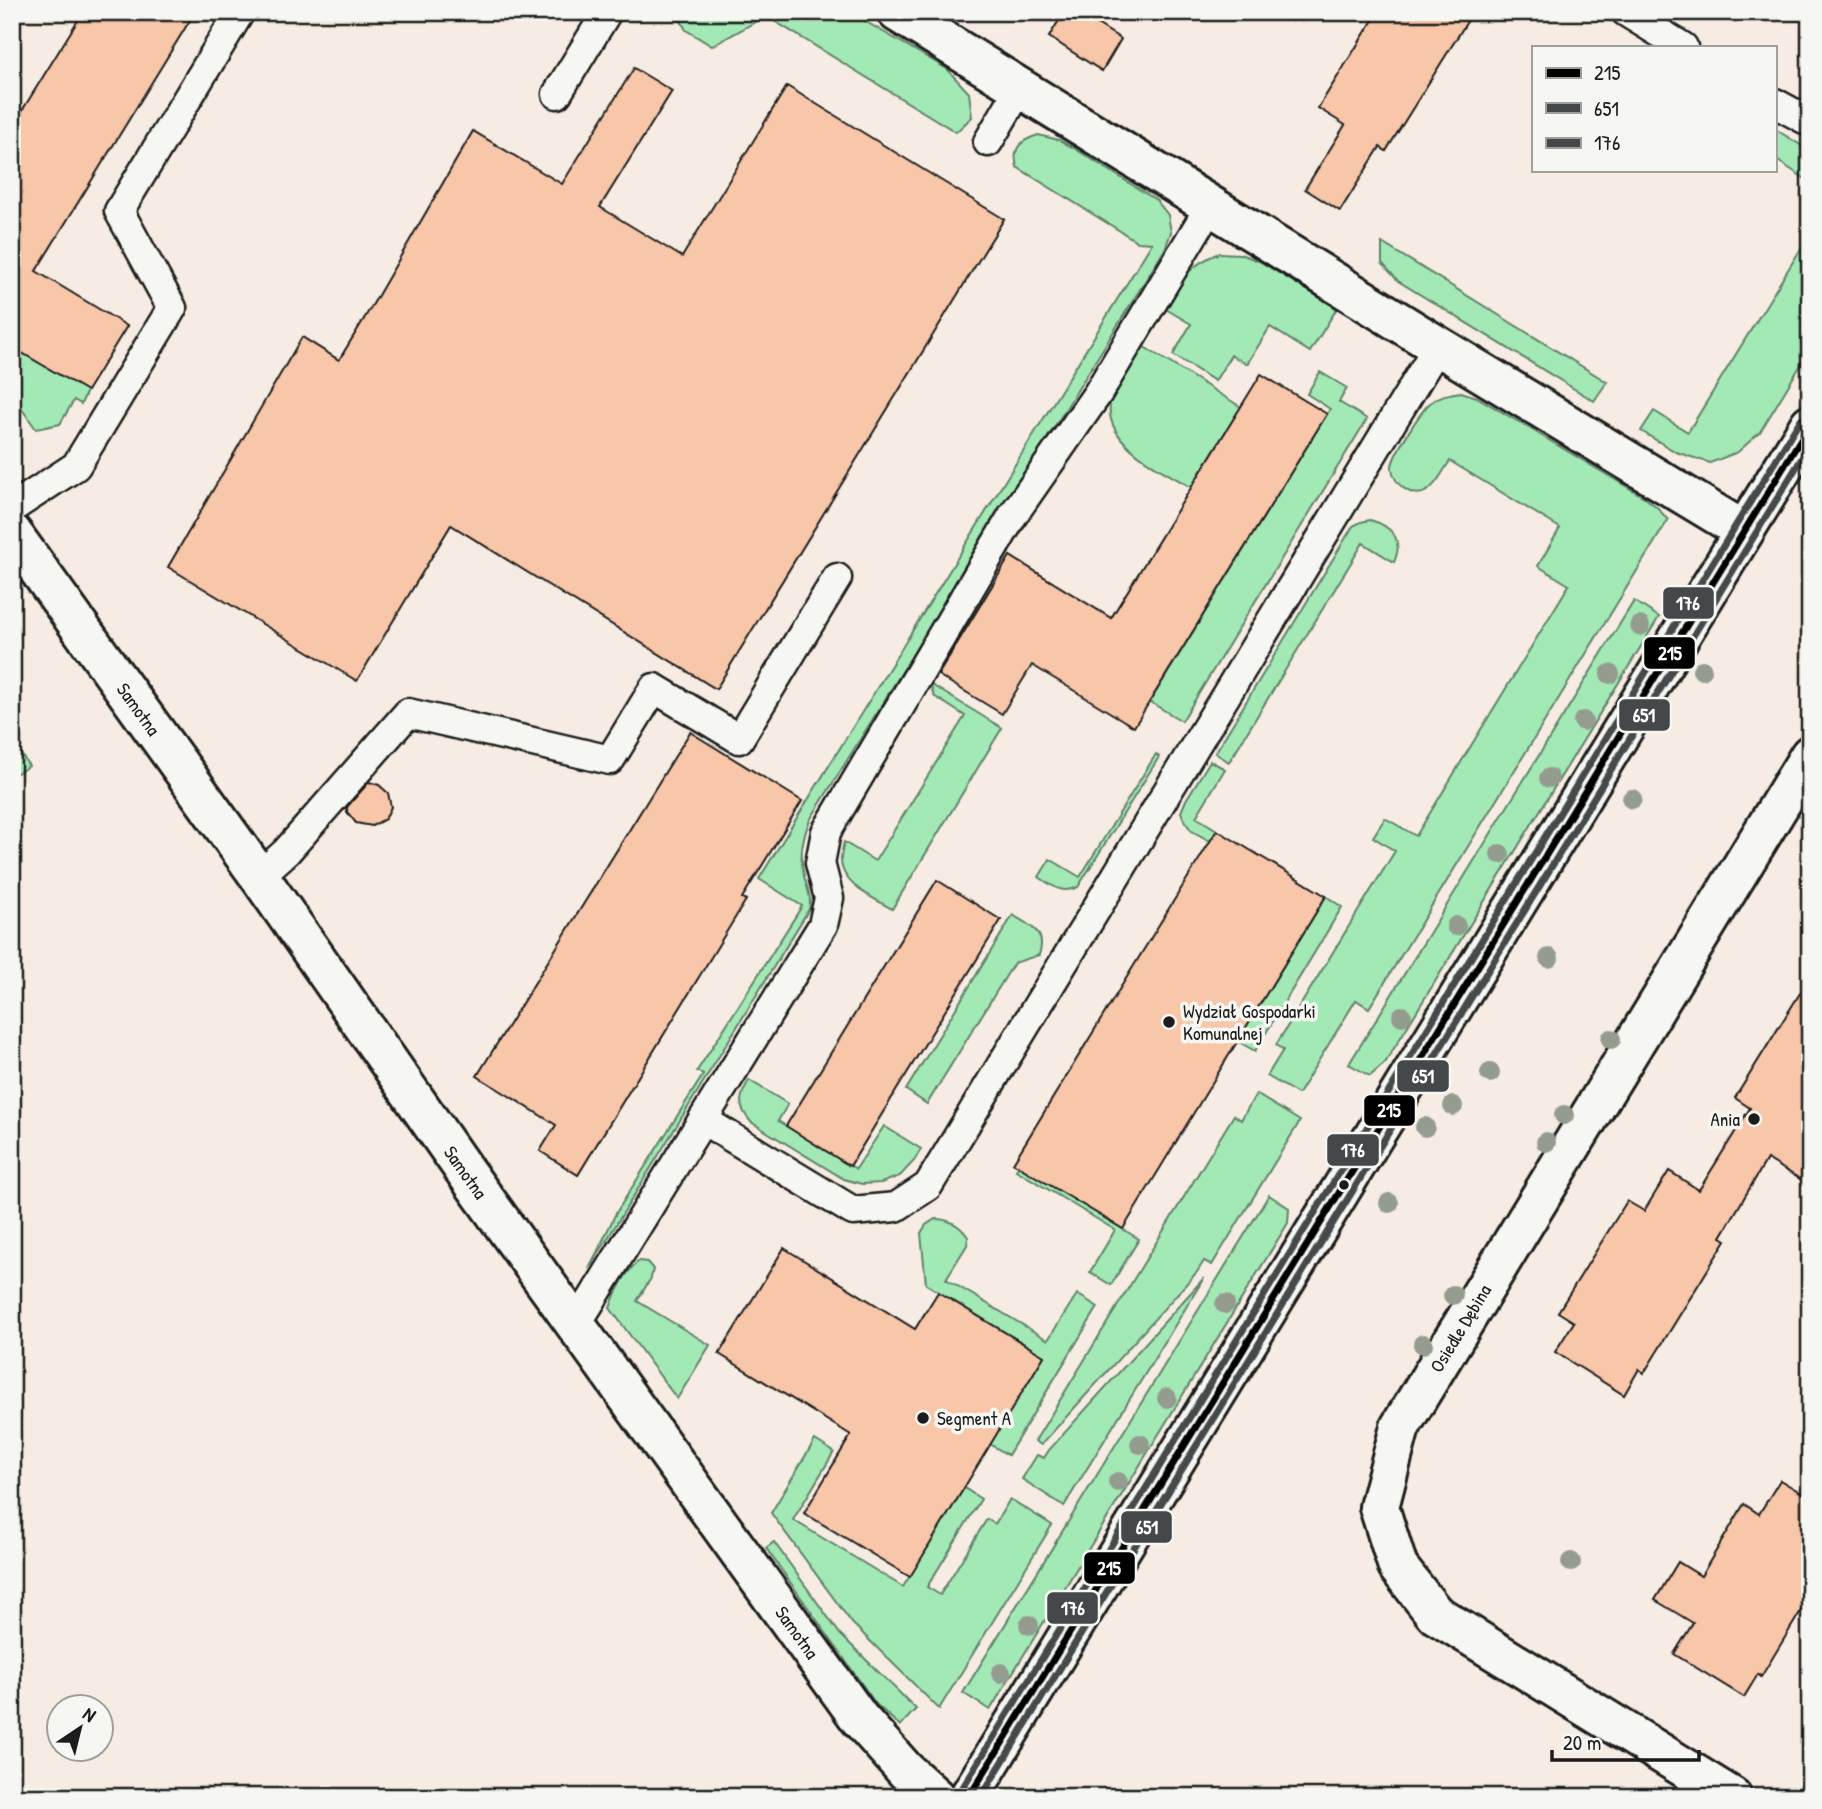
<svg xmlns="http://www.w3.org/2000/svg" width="1822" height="1809" font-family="'Patrick Hand',sans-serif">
<rect width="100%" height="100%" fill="#f6ece3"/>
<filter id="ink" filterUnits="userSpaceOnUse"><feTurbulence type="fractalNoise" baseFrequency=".0143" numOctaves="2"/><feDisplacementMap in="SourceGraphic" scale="14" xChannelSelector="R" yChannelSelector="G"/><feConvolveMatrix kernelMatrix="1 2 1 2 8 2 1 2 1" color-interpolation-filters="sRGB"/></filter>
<g filter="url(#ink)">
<g fill="#a3e9b6" stroke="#608269" stroke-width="2">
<path d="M676,12H849L947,69L969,93L972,117L956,132L766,16L712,46L686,30Z"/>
<path d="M1775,129L1810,151V182L1775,159Z"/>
<path d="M1038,135L1059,140L1077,150L1156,200L1168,215L1171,232L1165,249L810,820C802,839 799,856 804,876C807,888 812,897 809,909L589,1269L616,1213L703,1075L697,1071L802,906L759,879L1152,243L1138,242L1017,167C1012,148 1020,141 1038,135Z"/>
<path d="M1810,234V350L1760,432L1738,452L1710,463L1676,452L1641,431L1654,411L1688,432Z"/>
<path d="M1382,243L1607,382L1594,401L1398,281L1382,263Z"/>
<path d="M1219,253L1240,254L1259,261L1337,308L1310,352L1270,327L1247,364L1231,355L1215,381L1173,355L1191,324L1164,308C1182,279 1186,267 1219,253Z"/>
<path d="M1141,345L1241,407L1191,487C1159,468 1094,440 1113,392C1118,377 1132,359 1141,345Z"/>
<path d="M12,347L87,391L81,404L74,400L60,424L36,429L12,395Z"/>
<path d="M1320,372L1347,388L1339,402L1367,419L1182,721L1150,702L1330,409L1307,394Z"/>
<path d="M1461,392L1477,397L1644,497L1657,507L1668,520L1369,1008L1356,1000L1298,1094L1267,1076L1283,1050L1276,1045L1395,851L1373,837L1385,818L1416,836L1569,585L1538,566L1560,528L1450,461C1443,470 1438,484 1427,491C1413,500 1393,484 1392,468C1391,457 1421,411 1430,403C1439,395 1449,394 1461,392Z"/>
<path d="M1370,520C1392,526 1404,540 1394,562L1363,543L1229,762L1215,753L1353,526L1361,522Z"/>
<path d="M1634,601L1659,617L1385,1063L1370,1076L1349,1064Z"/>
<path d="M930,684L1002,728L892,909C876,899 850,889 843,870C839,861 842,851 844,842L875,861L965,716L934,696Z"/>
<path d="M12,741L29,766L12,776Z"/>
<path d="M1156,754L1159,757L1078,887C1063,895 1052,886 1039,877L1050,859L1080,877Z"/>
<path d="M1210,761L1225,769L1196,817L1217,830L1210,841L1192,831L1185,822L1181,812L1186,800Z"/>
<path d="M1326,896L1342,907L1255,1051L1237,1041Z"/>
<path d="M1013,915C1031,927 1047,931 1039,955L1014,963L927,1104L906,1090Z"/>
<path d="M749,1080L788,1104L778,1121L856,1169L884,1126L921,1149L914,1161L900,1176L881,1183L862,1184L844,1179L751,1122C737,1106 739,1098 749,1080Z"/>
<path d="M1256,1094L1300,1121L1212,1265L1204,1261L1197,1272L1041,1445L1035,1441L1234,1115L1241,1120Z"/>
<path d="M1019,1166L1139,1239L1111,1285L1090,1272L1115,1230L1016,1170Z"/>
<path d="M1269,1195L1289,1208L1288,1223L990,1710L963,1693Z"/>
<path d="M935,1219C948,1219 960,1225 968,1237L967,1245L946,1279L1048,1340L1077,1294L1098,1307L1008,1455L990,1444L1044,1356L926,1284L921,1233L926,1225Z"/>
<path d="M639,1261L647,1262L653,1269L651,1278L637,1301L710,1345L677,1399L610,1308C615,1292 626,1271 639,1261Z"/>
<path d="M1204,1278L1064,1506L1022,1479L1037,1455L1044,1458L1049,1450Z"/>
<path d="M815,1440L834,1452L793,1520L903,1587L964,1488L981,1499L927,1587L940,1595L987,1519L995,1524L1010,1499L1052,1525L939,1709L852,1623L771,1513Z"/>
<path d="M774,1542L840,1634L916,1709L900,1726L876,1704L766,1548Z"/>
</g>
<g fill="#f8c6a8" stroke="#1c1c1c" stroke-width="2">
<path d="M83,12H195L36,271L127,326L87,391L12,347V127Z"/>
<path d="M1064,12H1078L1121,39L1102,71L1049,37Z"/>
<path d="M1378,12H1473L1386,151L1380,147L1340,211L1305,189L1345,125L1318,108Z"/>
<path d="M634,68L672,91L600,207L682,257L787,86L1004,219L716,689L451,525L357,681L168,567L302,337L339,360L373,304L473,131L562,184Z"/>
<path d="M1261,374L1327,414L1134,727L1032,665L1002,714L938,675L1010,556L1111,618Z"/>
<path d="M690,732L802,801L742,898L746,900L578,1175L540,1151L556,1125L477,1076Z"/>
<path d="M369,782L379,785L388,793L391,807L385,819L372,826L356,823L347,812V807Z"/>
<path d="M1217,830L1326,896L1123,1229L1013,1163Z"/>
<path d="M937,880L1001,920L850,1166L786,1126Z"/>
<path d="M1810,977V1185L1767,1159L1721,1237L1726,1240L1644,1373L1639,1369L1624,1395L1555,1352L1574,1322L1558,1312L1627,1201L1644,1211L1669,1171L1699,1190L1750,1108L1735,1098Z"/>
<path d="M784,1248L915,1329L938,1292L1044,1356L910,1577L804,1513L851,1435L719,1354Z"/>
<path d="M1780,1480L1810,1498V1596L1761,1677L1758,1674L1744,1697L1674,1654L1693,1623L1655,1600L1678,1562L1701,1576L1744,1504L1759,1514Z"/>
</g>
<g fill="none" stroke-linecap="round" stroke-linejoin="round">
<defs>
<g id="service">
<path d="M1626,12L1683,47"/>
<path d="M557,94L607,12"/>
<path d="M1775,103L1810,122"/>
<path d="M988,142L1020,88"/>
<path d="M12,508L76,466L172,308L119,211L240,12"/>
<path d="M259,876L286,852L408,713L610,760L654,688L739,739L837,578"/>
<path d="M703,1120L853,1211L896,1207L928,1186L1438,346"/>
<path d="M576,1325L823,925L829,898L820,863L826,832L1013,515L1098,393L1211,205"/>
</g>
<g id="minor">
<path d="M897,12L1438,346L1744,531"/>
<path id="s1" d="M12,533L259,876L464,1170L859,1718L906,1771L935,1797"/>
<path id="s2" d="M1732,1797L1435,1614L1398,1567L1379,1507L1400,1427L1810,755"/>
</g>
<path id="tertiary" d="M969,1797L1810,424"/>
</defs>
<use href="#service" stroke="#1c1c1c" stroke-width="33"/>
<use href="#minor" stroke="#1c1c1c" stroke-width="44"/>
<use href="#tertiary" stroke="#1c1c1c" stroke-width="44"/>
<use href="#service" stroke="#f6f6f2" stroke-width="28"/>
<use href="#minor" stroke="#f6f6f2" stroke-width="38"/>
<use href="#tertiary" stroke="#f6f6f2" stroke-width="38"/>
<defs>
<path id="bus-1" d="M969,1797L1810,424"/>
<path id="bus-2" d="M981,1797L1810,445"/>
<path id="bus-3" d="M960,1792L1801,419"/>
</defs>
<use href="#bus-1" stroke="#f6f6f2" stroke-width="12"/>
<use href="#bus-2" stroke="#f6f6f2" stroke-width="12"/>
<use href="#bus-3" stroke="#f6f6f2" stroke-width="12"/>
<use href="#bus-1" stroke="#000" stroke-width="7"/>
<use href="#bus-2" stroke="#45484a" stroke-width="7"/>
<use href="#bus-3" stroke="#45484a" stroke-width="7"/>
</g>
<g fill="#949c8f">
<circle cx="1640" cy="626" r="10"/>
<circle cx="1702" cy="670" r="10"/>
<circle cx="1610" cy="674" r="10"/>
<circle cx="1583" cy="721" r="10"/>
<circle cx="1549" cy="778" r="10"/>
<circle cx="1632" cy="799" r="10"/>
<circle cx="1500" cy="854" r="10"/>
<circle cx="1456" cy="926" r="10"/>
<circle cx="1549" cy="958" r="10"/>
<circle cx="1402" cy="1016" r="10"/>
<circle cx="1611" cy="1039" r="10"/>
<circle cx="1490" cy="1073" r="10"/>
<circle cx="1453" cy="1106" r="10"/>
<circle cx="1564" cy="1115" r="10"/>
<circle cx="1425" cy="1127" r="10"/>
<circle cx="1546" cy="1142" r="10"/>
<circle cx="1389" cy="1203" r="10"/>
<circle cx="1453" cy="1295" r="10"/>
<circle cx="1225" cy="1304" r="10"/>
<circle cx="1423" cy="1344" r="10"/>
<circle cx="1167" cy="1398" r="10"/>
<circle cx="1140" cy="1444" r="10"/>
<circle cx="1118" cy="1482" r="10"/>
<circle cx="1571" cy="1562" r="10"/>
<circle cx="1029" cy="1625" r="10"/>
<circle cx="1001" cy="1673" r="10"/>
</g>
</g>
<g fill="#1c1c1c" stroke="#f6f6f2" stroke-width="2.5">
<circle cx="1169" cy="1022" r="7"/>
<circle cx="1754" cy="1119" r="7"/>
<circle cx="1344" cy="1185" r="6"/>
<circle cx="923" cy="1418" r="7"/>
</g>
<g text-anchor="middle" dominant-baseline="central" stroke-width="7" stroke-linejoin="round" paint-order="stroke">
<g font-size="19" fill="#1c1c1c" stroke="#f6f6f2">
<text stroke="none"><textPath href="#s1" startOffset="217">Samotna</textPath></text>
<text stroke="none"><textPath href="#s1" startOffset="784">Samotna</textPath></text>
<text stroke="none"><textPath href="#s2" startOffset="670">Osiedle Dębina</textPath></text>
<text stroke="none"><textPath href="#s1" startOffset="1351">Samotna</textPath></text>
</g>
<g font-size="19" fill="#1c1c1c" stroke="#f6f6f2" text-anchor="start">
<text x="1183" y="1011">Wydział Gospodarki<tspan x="1183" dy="22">Komunalnej</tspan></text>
<text x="1740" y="1119" text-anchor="end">Ania</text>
<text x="937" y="1418">Segment A</text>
</g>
</g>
<g stroke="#f6f6f2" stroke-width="2.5">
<rect x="1662" y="586" width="53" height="34" rx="7" fill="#45484a"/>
<rect x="1643" y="636" width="53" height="34" rx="7" fill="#000"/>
<rect x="1618" y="698" width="53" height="34" rx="7" fill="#45484a"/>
<rect x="1396" y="1059" width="54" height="34" rx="7" fill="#45484a"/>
<rect x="1363" y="1094" width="53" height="33" rx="7" fill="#000"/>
<rect x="1326" y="1133" width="54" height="34" rx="7" fill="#45484a"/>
<rect x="1120" y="1510" width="53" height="34" rx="7" fill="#45484a"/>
<rect x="1083" y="1551" width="53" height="34" rx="7" fill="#000"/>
<rect x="1046" y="1591" width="53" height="34" rx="7" fill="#45484a"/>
</g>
<g font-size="19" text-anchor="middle" font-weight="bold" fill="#fff">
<text x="1688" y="610">176</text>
<text x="1670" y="660">215</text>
<text x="1644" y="722">651</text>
<text x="1423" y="1083">651</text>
<text x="1389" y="1117">215</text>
<text x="1353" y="1157">176</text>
<text x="1147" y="1534">651</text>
<text x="1109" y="1575">215</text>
<text x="1073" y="1615">176</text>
</g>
<rect width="1822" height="1809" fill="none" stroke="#f6f6f2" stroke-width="42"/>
<rect x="21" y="21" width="1780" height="1767" fill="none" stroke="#1c1c1c" stroke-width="2.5" filter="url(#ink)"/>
<rect x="1532" y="46" width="245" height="126" fill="#f6f6f2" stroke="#9f9f9c" stroke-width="2"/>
<rect x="1546" y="68" width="35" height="10" fill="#000000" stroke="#9f9f9c" stroke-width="2"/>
<text x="1594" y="80" font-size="21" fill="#1c1c1c">215</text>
<rect x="1546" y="103" width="35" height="10" fill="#45484a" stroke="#9f9f9c" stroke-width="2"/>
<text x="1594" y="116" font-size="21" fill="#1c1c1c">651</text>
<rect x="1546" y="138" width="35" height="10" fill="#45484a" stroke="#9f9f9c" stroke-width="2"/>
<text x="1594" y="150" font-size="21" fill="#1c1c1c">176</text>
<g transform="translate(80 1728) rotate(35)"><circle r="33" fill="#f6f6f2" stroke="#9f9f9c" stroke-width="2"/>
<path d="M0-5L12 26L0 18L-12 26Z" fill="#1c1c1c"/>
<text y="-10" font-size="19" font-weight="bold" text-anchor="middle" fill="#1c1c1c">N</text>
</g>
<path d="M1552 1750v10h147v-10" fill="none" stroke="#1c1c1c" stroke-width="3.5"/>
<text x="1563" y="1750" font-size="21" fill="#1c1c1c" stroke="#f6f6f2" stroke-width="5" paint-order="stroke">20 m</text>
</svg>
